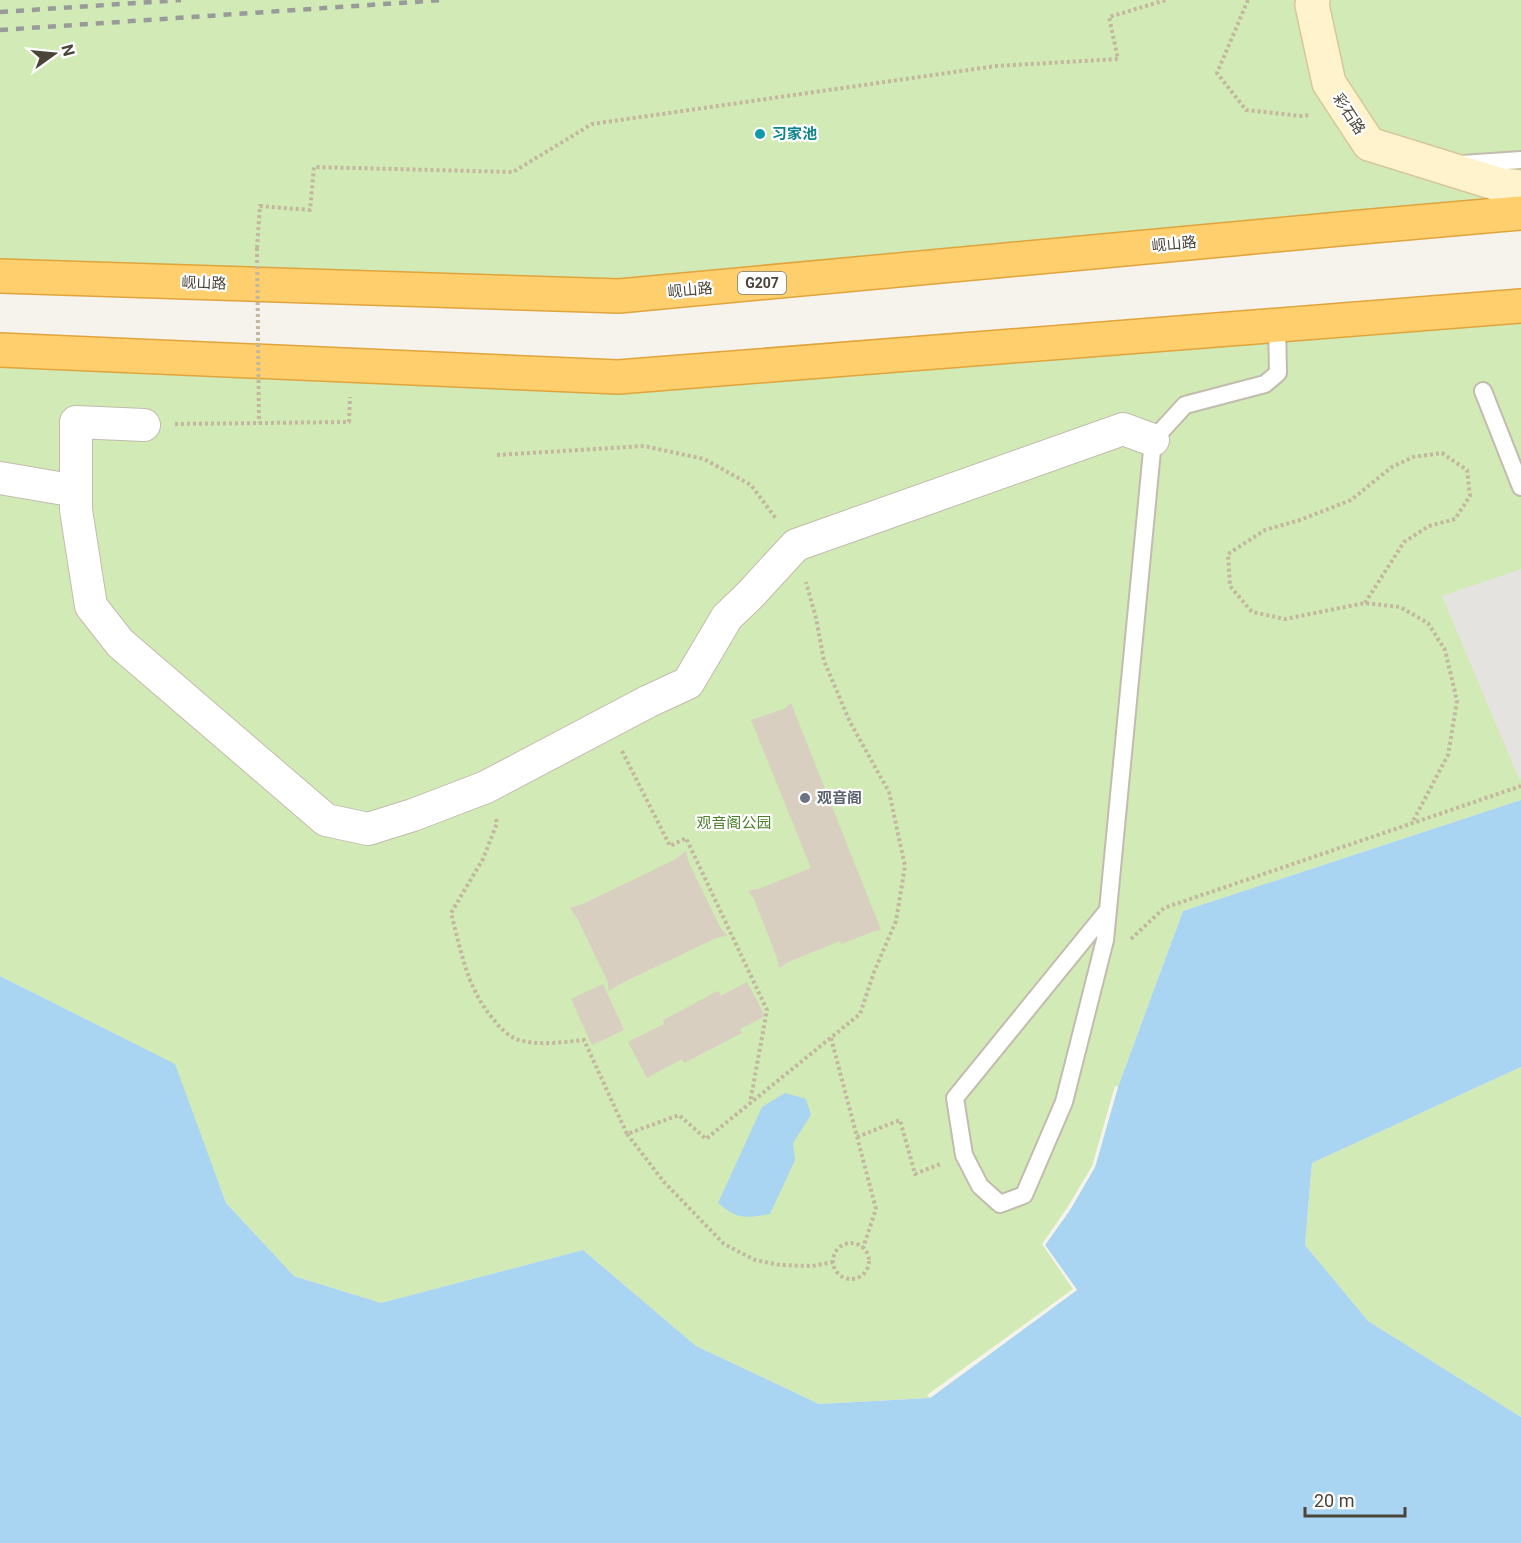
<svg xmlns="http://www.w3.org/2000/svg" width="1521" height="1543" font-family="Roboto,'Noto Sans SC',sans-serif">
<rect width="100%" height="100%" fill="#f6f3ec"/>
<g fill="#d2eab5">
<path d="M0,0H1521V213L666,292L0,275Z"/>
<path d="M1521,306V800L1183,911L1118,1087L1095,1167L1070,1210L1045,1245L1077,1290L930,1398L819,1404L696,1346L583,1250L381,1303L294,1276L226,1203L174,1064L0,976V350L618,377Z"/>
<path d="M1521,1067V1417L1368,1321L1305,1245L1312,1163Z"/>
</g>
<path fill="#e5e3e0" d="M1521,569V779H1519L1442,596Z"/>
<g fill="#a9d4f2">
<path d="M1521,800V1067L1312,1163L1305,1245L1368,1321L1521,1417V1543H0V976L175,1064L226,1203L294,1276L381,1303L583,1250L696,1346L819,1404L930,1398L1077,1290L1045,1245L1070,1210L1095,1167L1118,1087L1183,911Z"/>
<path d="M785,1093L806,1099L811,1115L793,1143L795,1160L770,1214C745,1218 738,1220 718,1203L762,1107Z"/>
</g>
<path fill="#f6f3ec" d="M1115,1086L1118,1087L1095,1167L1070,1210L1045,1245L1077,1290L930,1398L927,1395L1073,1289L1042,1244L1067,1208L1092,1166Z"/>
<g fill="#d8cfc1">
<path d="M791,703L881,930L875,931L841,944L840,941L788,962L779,968L777,958L754,899L748,891L758,889L811,868L751,720L784,709Z"/>
<path d="M686,851L689,863L720,927L727,936L716,938L620,984L609,991L607,980L577,918L570,908L585,903L676,859Z"/>
<path d="M747,982L765,1016L740,1029L742,1033L684,1063L682,1059L647,1078L628,1042L664,1024L663,1020L718,991L721,996Z"/>
<path d="M603,984L624,1030L592,1045L571,999Z"/>
</g>
<g fill="none" stroke-linecap="round" stroke-linejoin="round">
<defs>
<g id="lane">
<path d="M1462,164L1521,160"/>
<path d="M1483,391L1521,487"/>
<path d="M1108,910L955,1098L964,1155L980,1186L1000,1204L1024,1195L1064,1102L1105,940L1108,910L1153,440L1185,405L1265,384L1278,373L1277,325"/>
</g>
<g id="street">
<path d="M144,425L76,422V510L91,606L120,643L326,820L368,829L413,815L486,787L649,701L688,683L727,617L749,596L796,545L1123,429L1153,440"/>
<path d="M0,478L76,491"/>
</g>
<path id="secondary" d="M1313,0L1312,5L1329,83L1369,144L1501,185L1521,187"/>
<g id="highway">
<path d="M0,276L619,296L1361,227L1521,213"/>
<path d="M0,350L618,377L1521,306"/>
</g>
</defs>
<use href="#lane" stroke="#c2bbae" stroke-width="20"/>
<use href="#street" stroke="#c2bbae" stroke-width="34"/>
<use href="#secondary" stroke="#d6c79b" stroke-width="36"/>
<use href="#highway" stroke="#e0a43c" stroke-width="36"/>
<g stroke="#c4b79f" stroke-width="4" stroke-dasharray="3 3" stroke-linecap="butt">
<path d="M1248,0L1217,73L1246,110L1301,116L1311,115"/>
<path d="M257,248L260,206L310,210L314,167L513,172L592,124L996,66L1118,59L1109,17L1166,0"/>
<path d="M175,424L349,422L350,397"/>
<path d="M497,455L644,446L704,459L751,485L777,520"/>
<path d="M1365,603L1404,542L1429,526L1455,519L1470,496L1467,470L1442,453L1413,457L1392,467L1351,500L1300,520L1265,530L1228,554L1230,586L1252,612L1285,619L1365,603L1400,607L1428,623L1445,650L1457,701L1448,755L1412,823"/>
<path d="M622,751L670,846L686,838L767,1010L750,1103"/>
<path d="M496,819L497,823L483,859L451,913C461,951 467,989 494,1020C500,1028 509,1037 519,1040C540,1046 563,1042 584,1040L627,1134L679,1115L706,1139L860,1014L874,972L896,921L905,866L889,792L850,722L824,661L816,618L806,582"/>
<path d="M1131,939L1164,908L1521,786"/>
<path d="M831,1038L876,1209L863,1248"/>
<path d="M627,1134L664,1182L724,1244L755,1260L780,1265L812,1266L833,1262"/>
<path d="M857,1137L900,1120L915,1174L940,1164"/>
<circle cx="851" cy="1261" r="18"/>
</g>
<use href="#lane" stroke="#fff" stroke-width="16"/>
<use href="#street" stroke="#fff" stroke-width="32"/>
<use href="#secondary" stroke="#fff3cd" stroke-width="33"/>
<use href="#highway" stroke="#ffcf6e" stroke-width="33"/>
<g stroke="#9a9a9a" stroke-width="4.5" stroke-dasharray="8 8" stroke-linecap="butt">
<path d="M0,12L181,0"/>
<path d="M0,30L443,0"/>
</g>
<path stroke="#c4b79f" stroke-width="4" stroke-dasharray="3 3" stroke-linecap="butt" d="M257,248L259,423"/>
</g>
<circle fill="#0f9aa8" stroke="#fff" stroke-width="2" cx="760" cy="134" r="6"/>
<circle fill="#6b7280" stroke="#fff" stroke-width="2" cx="805" cy="798" r="6"/>
<g text-anchor="middle" dominant-baseline="central" stroke-width="4.5" stroke-linejoin="round" paint-order="stroke">
<rect fill="#fff" stroke="#817c74" stroke-width="1.5" x="738" y="272" width="48" height="22" rx="4.5"/>
<g font-size="14" font-weight="bold" fill="#4b4439">
<text x="762" y="283">G207</text>
</g>
<g font-size="15" fill="#4b4439" stroke="#fff">
<text transform="translate(1349 114) rotate(57)">彩石路</text>
<text transform="translate(1174 244) rotate(-5)">岘山路</text>
<text transform="translate(204 283) rotate(2)">岘山路</text>
<text transform="translate(690 290) rotate(-5)">岘山路</text>
</g>
<g font-size="15" font-weight="bold" fill="#0d838f" stroke="#fff" text-anchor="start">
<text x="772" y="134">习家池</text>
</g>
<g font-size="15" font-weight="bold" fill="#5b616d" stroke="#fff" text-anchor="start">
<text x="817" y="798">观音阁</text>
</g>
<g font-size="15" fill="#4a7f2a" stroke="#fff">
<text x="734" y="823">观音阁公园</text>
</g>
</g>
<g transform="translate(54 54) rotate(75)" stroke="#ffffff" stroke-width="4.5" paint-order="stroke">
<path d="M0-4.5L10 22L0 15L-10 22Z" fill="#4b4439"/>
<text y="-9" font-size="16" font-weight="bold" text-anchor="middle" fill="#4b4439">N</text>
</g>
<path d="M1305 1507v9h100v-9" fill="none" stroke="#4b4439" stroke-width="3"/>
<text x="1314" y="1507" font-size="18" fill="#4b4439" stroke="#ffffff" stroke-width="4.5" paint-order="stroke">20 m</text>
</svg>
